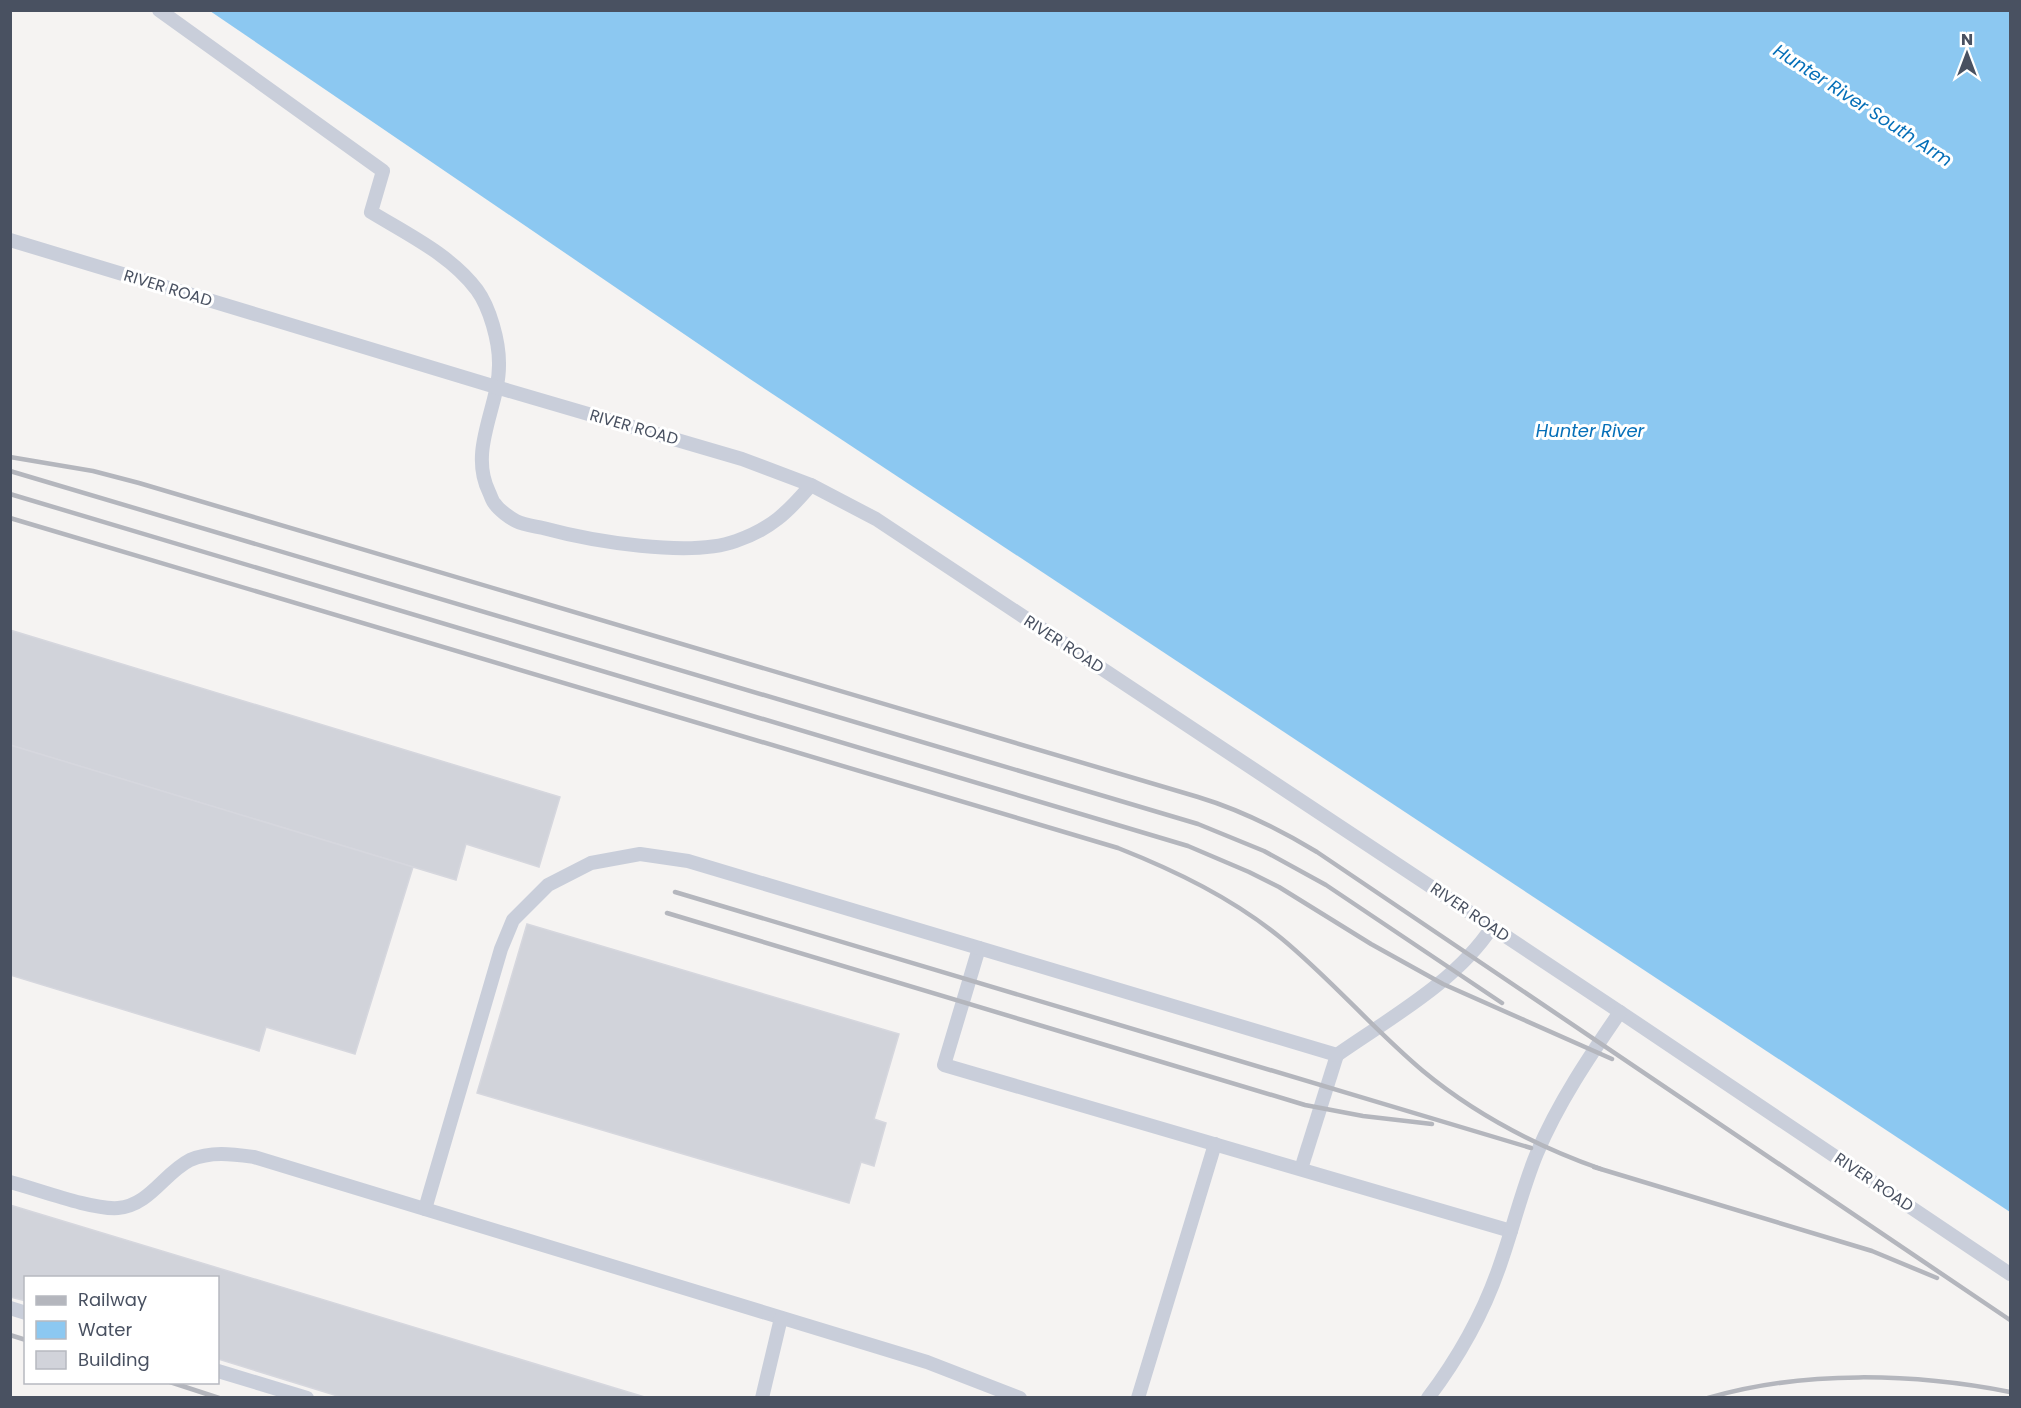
<svg xmlns="http://www.w3.org/2000/svg" width="2021" height="1408" font-family="Poppins,sans-serif">
<rect width="100%" height="100%" fill="#f5f3f2"/>
<path fill="#8cc8f1" d="M210,11H2010V1212L750,379Z"/>
<g fill="#d1d3da" stroke="#d6d7de" stroke-width="1.5">
<path d="M10,630L560,797L539,867L466,844L456,880L10,745Z"/>
<path d="M10,745L413,867L355,1054L266,1027L259,1051L10,975Z"/>
<path d="M527,924L899,1034L874,1119L886,1123L874,1166L861,1162L849,1203L477,1093Z"/>
<path d="M10,1205L648,1398H344L218,1359V1278H26V1301L10,1297Z"/>
</g>
<g fill="none" stroke-linecap="round" stroke-linejoin="round">
<g stroke="#c9ceda" stroke-width="14">
<path d="M159,10L383,171L371,212C407,234 451,255 477,290C490,308 499,341 499,363C500,406 468,449 489,492C491,496 492,501 495,504C499,510 510,518 516,521C524,525 534,526 543,528C591,541 690,558 736,541C771,529 788,512 811,485"/>
<path d="M10,240L496,387L742,459L811,485L876,519L1620,1012L2010,1274"/>
<path d="M979,948L944,1065L1511,1231"/>
<path d="M1301,1169L1337,1055"/>
<path d="M10,1182C37,1189 92,1210 118,1208C150,1205 164,1173 190,1160C211,1151 232,1154 254,1157L927,1362L1020,1398"/>
<path d="M425,1209L501,949L513,920L548,885L591,863L640,854L688,861L1337,1055C1390,1018 1457,981 1492,927"/>
<path d="M10,1308L26,1313"/>
<path d="M218,1371L307,1398"/>
<path d="M762,1398L781,1318"/>
<path d="M1138,1398L1215,1144"/>
<path d="M1428,1398C1459,1357 1485,1310 1501,1262C1514,1225 1522,1189 1537,1153C1558,1103 1589,1057 1620,1012"/>
</g>
<g stroke="#b4b6bd" stroke-width="4.5">
<path d="M10,457L93,471L139,483L1198,797C1241,810 1279,829 1317,852L2010,1320"/>
<path d="M10,471L1198,824L1264,851L1326,885L1502,1003"/>
<path d="M10,494L1188,846L1249,872L1279,887L1371,944L1443,984L1612,1059"/>
<path d="M10,518L1118,848C1176,871 1232,898 1281,938C1331,979 1373,1029 1423,1071C1476,1115 1536,1146 1601,1169"/>
<path d="M675,892L1531,1148"/>
<path d="M667,913L1305,1105L1363,1116L1432,1124"/>
<path d="M1594,1167L1872,1251L1937,1278"/>
<path d="M10,1335L26,1340"/>
<path d="M170,1382L219,1398"/>
<path d="M1708,1398C1804,1370 1913,1373 2010,1392"/>
</g>
</g>
<g text-anchor="middle" dominant-baseline="central" stroke-width="6" stroke-linejoin="round" paint-order="stroke">
<g font-size="16" fill="#495161" stroke="#fff">
<text transform="translate(168 288) rotate(17)">RIVER ROAD</text>
<text transform="translate(634 427) rotate(16)">RIVER ROAD</text>
<text transform="translate(1064 644) rotate(33)">RIVER ROAD</text>
<text transform="translate(1470 912) rotate(34)">RIVER ROAD</text>
<text transform="translate(1874 1182) rotate(34)">RIVER ROAD</text>
</g>
<g font-size="18" font-style="italic" fill="#056fb8" stroke="#fff">
<text transform="translate(1863 105) rotate(33)">Hunter River South Arm</text>
<text x="1590" y="430">Hunter River</text>
</g>
</g>
<rect width="2021" height="1408" fill="none" stroke="#495161" stroke-width="24"/>
<rect x="24" y="1276" width="195" height="108" fill="#ffffff" stroke="#b6b9c0" stroke-width="1.5"/>
<rect x="36" y="1296" width="30" height="9" fill="#b4b6bd" stroke="#b6b9c0" stroke-width="1.5"/>
<text x="78" y="1306" font-size="18" fill="#495161">Railway</text>
<rect x="36" y="1321" width="30" height="18" fill="#8cc8f1" stroke="#b6b9c0" stroke-width="1.5"/>
<text x="78" y="1336" font-size="18" fill="#495161">Water</text>
<rect x="36" y="1351" width="30" height="18" fill="#d1d3da" stroke="#b6b9c0" stroke-width="1.5"/>
<text x="78" y="1366" font-size="18" fill="#495161">Building</text>
<g transform="translate(1967 54)" stroke="#ffffff" stroke-width="4.5" paint-order="stroke">
<path d="M0-4.5L10 22L0 15L-10 22Z" fill="#495161"/>
<text y="-9" font-size="16" font-weight="bold" text-anchor="middle" fill="#495161">N</text>
</g>
</svg>
